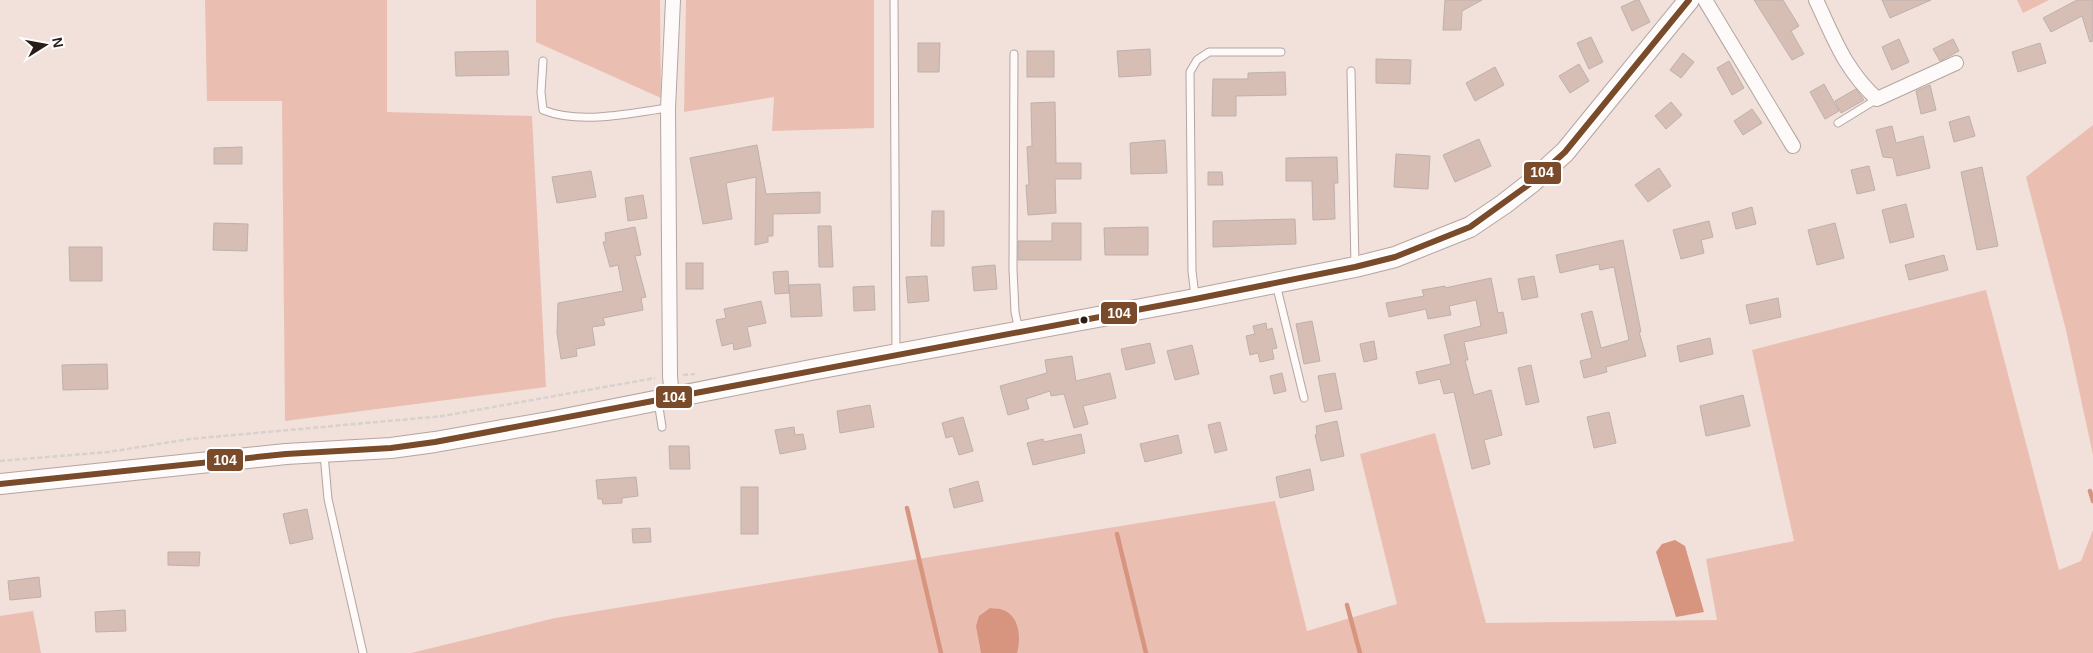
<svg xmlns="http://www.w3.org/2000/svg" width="2093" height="653" font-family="Arial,sans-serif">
<rect width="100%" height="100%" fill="#f2e0da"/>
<g fill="#eabfb1">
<path d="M205,0H387V112L532,116L546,387L285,421L282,101H207Z"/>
<path d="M536,0H660L661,98L536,42Z"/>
<path d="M686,0H874V128L772,131L774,97L684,112Z"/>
<path d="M2017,0H2049L2023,13Z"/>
<path d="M2093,125V455L2066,330L2026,177Z"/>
<path d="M1986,290L2059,570L2081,561L2093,530V653H411L555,618L1275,501L1307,631L1397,604L1360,454L1435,433L1486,623L1717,620L1706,559L1794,541L1752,350Z"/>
<path d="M33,611L41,653H0V616Z"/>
</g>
<g fill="#d7947e">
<path d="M1675,540L1685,546L1704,612L1676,617L1656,552L1662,544Z"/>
<path d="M990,608C994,609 999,608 1003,610C1020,616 1021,639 1017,653H981L976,626L979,616Z"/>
</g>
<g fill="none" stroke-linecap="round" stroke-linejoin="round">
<g stroke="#d7947e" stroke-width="4.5">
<path d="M2090,491L2093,501"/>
<path d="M907,508L941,653"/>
<path d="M1117,534L1146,653"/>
<path d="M1347,605L1360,653"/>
</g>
</g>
<g fill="#d7beb5" stroke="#beb0ac">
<path d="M1445,0H1482L1462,11L1461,30H1443Z"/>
<path d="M1636,0H1639L1650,22L1632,31L1621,7Z"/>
<path d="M1754,0H1783L1799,26L1791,31L1804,54L1792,60Z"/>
<path d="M1882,0H1931L1890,18Z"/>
<path d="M2077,0H2093V41L2090,42L2082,16L2051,32L2043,18Z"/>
<path d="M1591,37L1603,62L1589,69L1577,43Z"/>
<path d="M1899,39L1909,62L1892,70L1882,47Z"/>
<path d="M1953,39L1959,51L1940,61L1933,49Z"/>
<path d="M918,43H940L939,72H918Z"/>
<path d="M2040,43L2046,63L2018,72L2012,52Z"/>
<path d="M1150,49L1151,75L1119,77L1117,51Z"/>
<path d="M508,51L509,75L456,76L455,52Z"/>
<rect x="1027" y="51" width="27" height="26"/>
<path d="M1683,53L1694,62L1681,78L1670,70Z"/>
<path d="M1376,59L1411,60L1410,84L1376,83Z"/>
<path d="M1729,61L1744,88L1732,95L1717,68Z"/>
<path d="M1579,64L1589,81L1570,93L1559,76Z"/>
<path d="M1495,67L1504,85L1475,101L1466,83Z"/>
<path d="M1285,72L1286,95L1236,96V116H1212L1213,79H1248V73Z"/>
<path d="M1824,84L1839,111L1825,119L1810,92Z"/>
<path d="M1930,85L1936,110L1921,114L1916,91Z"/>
<path d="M1856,89L1864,100L1841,113L1835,101Z"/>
<path d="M1055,102L1056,163H1081V179H1055L1056,213L1028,215L1026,185H1029L1027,147L1032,146L1031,103Z"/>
<path d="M1671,102L1682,115L1666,129L1655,116Z"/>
<path d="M1752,109L1762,123L1743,135L1734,121Z"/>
<path d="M1969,116L1975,136L1954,142L1949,122Z"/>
<path d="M1892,126L1896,143L1923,136L1930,168L1897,176L1893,158L1883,157L1876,130Z"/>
<path d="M1479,139L1491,166L1455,182L1443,155Z"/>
<path d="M1165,140L1167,173L1131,174L1130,143Z"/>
<path d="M757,145L766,194L820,192V213L773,214V236H768V242L755,245L756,177L726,183L732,219L703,224L690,158Z"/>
<path d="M242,147V164H214V148Z"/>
<path d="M1396,154L1430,156L1428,189L1394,187Z"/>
<path d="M1337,157L1338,183H1334L1335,219L1313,220L1312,181H1286V158Z"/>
<path d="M1869,166L1875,190L1857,194L1851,170Z"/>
<path d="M1982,167L1998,246L1977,250L1961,172Z"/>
<path d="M1659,168L1671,186L1648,202L1635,185Z"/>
<path d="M591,171L596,197L557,203L552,177Z"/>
<path d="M1208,172H1222L1223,185H1208Z"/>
<path d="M643,195L647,218L628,221L625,198Z"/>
<path d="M1906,204L1914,237L1890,243L1882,210Z"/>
<path d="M1752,207L1756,224L1736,229L1732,213Z"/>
<path d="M932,211H944V246H931Z"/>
<path d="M1295,219L1296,244L1213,247V221Z"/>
<path d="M1709,221L1713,237L1701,240L1704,253L1681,259L1673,230Z"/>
<path d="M214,223L248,224L247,251L213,250Z"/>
<path d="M1052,223H1081V260H1018V241H1052Z"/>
<path d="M1835,223L1844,258L1817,265L1808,230Z"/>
<path d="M818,226H831L833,267H819Z"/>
<path d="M635,227L641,255L635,256L646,297L641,298L643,310L603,318L605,325L592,327L595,345L576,349L577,356L561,359L557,333L558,303L623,291L618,265L610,267L603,242H606L605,233Z"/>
<path d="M1148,227V255H1105L1104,228Z"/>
<path d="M1623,240L1641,332H1639L1646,356L1606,367L1607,372L1584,378L1580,361L1592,358L1581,314L1592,311L1601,348L1629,340L1614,267L1600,270L1599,264L1560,273L1556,255Z"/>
<path d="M69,247H102V281H70Z"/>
<path d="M1944,255L1948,270L1909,280L1905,265Z"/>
<rect x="686" y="263" width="17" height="26"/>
<path d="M995,265L997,289L974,291L972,267Z"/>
<path d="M788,271L789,293L775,294L773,272Z"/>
<path d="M927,276L929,301L908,303L906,277Z"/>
<path d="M1534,276L1538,297L1522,300L1518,279Z"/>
<path d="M1491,278L1498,313L1503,312L1507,333L1464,342L1468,360H1465L1474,395L1491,390L1502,435L1484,440L1490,464L1472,469L1454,392L1444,394L1440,379L1419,384L1416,372L1451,364L1444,335L1481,326L1476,300L1449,306L1451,315L1428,319L1426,309L1389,317L1386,303L1424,296L1422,290L1445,286V288Z"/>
<path d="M820,284L822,316L791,317L789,285Z"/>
<path d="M874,286L875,310L854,311L853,287Z"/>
<path d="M1778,298L1781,317L1750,324L1746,305Z"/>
<path d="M761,301L766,323L747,327L751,346L734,350L733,343L722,346L716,320L726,318L724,309Z"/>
<path d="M1312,321L1320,361L1304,364L1296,324Z"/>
<path d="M1266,323L1267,330L1272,328L1277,348L1272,349L1274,359L1260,362L1258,353L1250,355L1246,336L1255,334L1253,326Z"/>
<path d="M1710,338L1713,354L1680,362L1677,346Z"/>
<path d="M1374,341L1377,359L1364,362L1360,344Z"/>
<path d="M1150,343L1155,363L1126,370L1121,349Z"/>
<path d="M1192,345L1199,374L1175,380L1167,351Z"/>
<path d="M1072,356L1076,381L1110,373L1116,398L1083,406L1088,424L1074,428L1064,394L1051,396L1050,391L1026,399L1029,409L1008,415L1000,386L1047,373L1045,360Z"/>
<path d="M107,364L108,389L63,390L62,365Z"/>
<path d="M1531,365L1539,402L1526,405L1518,368Z"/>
<path d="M1282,373L1286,391L1274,394L1270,376Z"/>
<path d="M1335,373L1342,409L1325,412L1318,376Z"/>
<path d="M1743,395L1750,426L1706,436L1700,406Z"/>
<path d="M870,405L874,427L840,433L837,411Z"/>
<path d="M1609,412L1616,443L1594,448L1587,417Z"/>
<path d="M963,417L973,451L959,455L953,436L946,438L942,423Z"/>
<path d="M1337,421L1344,456L1321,461L1315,435L1317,434L1316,426Z"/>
<path d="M1220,422L1227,450L1215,453L1208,425Z"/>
<path d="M794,427L795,435L803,434L806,449L780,454L775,430Z"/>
<path d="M1081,434L1085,453L1033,465L1027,443L1043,439L1044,442Z"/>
<path d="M1178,435L1182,453L1145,462L1140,444Z"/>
<path d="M669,446H689L690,469H670Z"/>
<path d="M1310,469L1314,490L1280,498L1276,477Z"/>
<path d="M636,477L638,496L622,498V503L603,504L602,499H598L596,480Z"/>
<path d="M978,481L983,501L954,508L949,489Z"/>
<rect x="741" y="487" width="17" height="47"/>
<path d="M307,509L313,539L290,544L283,514Z"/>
<path d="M650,528L651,542L633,543L632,529Z"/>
<path d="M168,552H200L199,566L168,565Z"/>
<path d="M39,577L41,597L10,600L8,581Z"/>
<path d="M125,610L126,631L96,632L95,612Z"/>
</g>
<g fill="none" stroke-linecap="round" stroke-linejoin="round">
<defs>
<g id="lane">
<path d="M894,0L896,352"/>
<path d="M1014,54L1013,269L1015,312L1019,331"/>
<path d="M543,61L541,92L543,110C581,125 629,113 668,108"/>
<path d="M1351,71L1355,266"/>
<path d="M1838,123L1877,99"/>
<path d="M1276,284L1304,398"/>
<path d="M1195,296L1192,271L1190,72L1197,60L1209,52H1281"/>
<path d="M658,401L662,427"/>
<path d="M324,454L328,499L363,653"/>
</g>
<g id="street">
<path d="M1705,0L1793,146"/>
<path d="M1816,0C1834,38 1845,70 1877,99L1956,63"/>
<path d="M672,398L670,376L668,108L673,0"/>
</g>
<path id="secondary" d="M0,484L286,454L391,448L435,442L554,421L811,370L1195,299L1355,267L1395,257L1470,227L1504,204L1531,183L1565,152L1689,0"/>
</defs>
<use href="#lane" stroke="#b3a6a1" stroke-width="9"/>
<use href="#street" stroke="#b3a6a1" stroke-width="16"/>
<use href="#secondary" stroke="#b3a6a1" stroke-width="22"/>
<g stroke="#d7d1cf" stroke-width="2.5" stroke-dasharray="5 2.5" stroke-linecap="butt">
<path d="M683,375L695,374"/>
<path d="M0,461L108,452L190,439L443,416L655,378"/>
</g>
<use href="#lane" stroke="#fdfaf9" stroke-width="7"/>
<use href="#street" stroke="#fdfaf9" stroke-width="14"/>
<use href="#secondary" stroke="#fdfaf9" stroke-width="20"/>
<defs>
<path id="bus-1" d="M0,484L286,454L391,448L435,442L1195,299L1355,267L1395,257L1470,227L1531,183L1565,152L1689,0"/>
</defs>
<use href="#bus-1" stroke="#fff" stroke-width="10"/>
<use href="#bus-1" stroke="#7a4b2a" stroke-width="6"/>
</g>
<circle fill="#2a1d19" stroke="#fff" stroke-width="2" cx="1084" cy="320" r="4.5"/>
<g stroke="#fff" stroke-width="2">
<rect x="1523" y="161" width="39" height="24" rx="5" fill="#7a4b2a"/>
<rect x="1100" y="301" width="38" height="24" rx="5" fill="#7a4b2a"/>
<rect x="655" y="385" width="38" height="24" rx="5" fill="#7a4b2a"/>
<rect x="206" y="448" width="38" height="24" rx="5" fill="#7a4b2a"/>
</g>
<g font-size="14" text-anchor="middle" font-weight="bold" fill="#fff">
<text x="1542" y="177">104</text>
<text x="1119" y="318">104</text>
<text x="674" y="402">104</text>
<text x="225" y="465">104</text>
</g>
<g transform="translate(45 45) rotate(79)" stroke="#ffffff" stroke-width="4" paint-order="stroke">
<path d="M0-4L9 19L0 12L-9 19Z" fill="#2a1d19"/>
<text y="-8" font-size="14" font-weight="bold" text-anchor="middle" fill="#2a1d19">N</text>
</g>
</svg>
